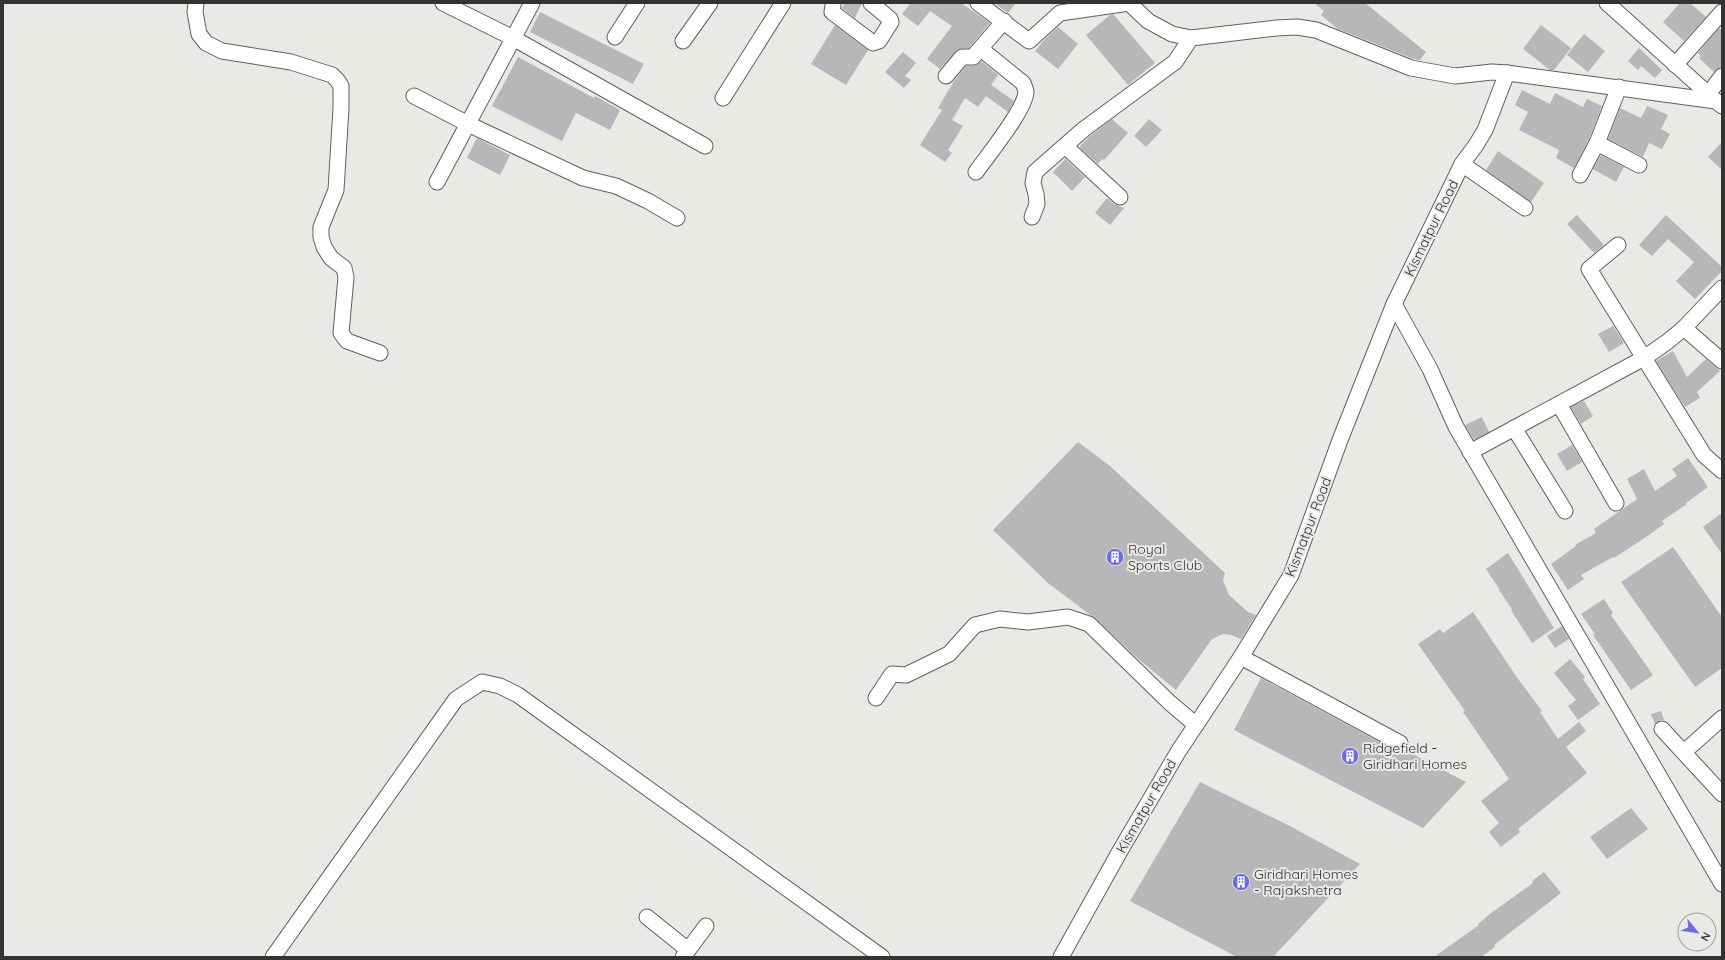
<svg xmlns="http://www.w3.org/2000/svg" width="1725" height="960" font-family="Quicksand,sans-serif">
<rect width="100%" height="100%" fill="#eae9e6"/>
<g fill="#b7b7ba">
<path d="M845,3H862L855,18L842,8Z"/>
<path d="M911,3H961L990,23L969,48L958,49L940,69L927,59L952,26L930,11L918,26L902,14Z"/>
<path d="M994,3H1016L1008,13Z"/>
<path d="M1314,3H1365L1426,52L1420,60L1414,59L1338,29L1321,15L1324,11Z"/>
<path d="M1680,3H1690L1706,17L1684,41L1663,22Z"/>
<path d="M540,12L644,64L633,84L530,32Z"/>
<path d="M1113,14L1155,63L1128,85L1086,35L1110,15Z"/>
<path d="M835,25L868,50L846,85L811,64Z"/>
<path d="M1541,25L1571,48L1554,70H1550L1523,49Z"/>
<path d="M1058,27L1078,44L1058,69L1035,51L1045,39Z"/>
<path d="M1719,28L1722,31V66L1714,72L1699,58L1701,56L1698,53Z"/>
<path d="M1584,34L1605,51L1588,72L1567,55Z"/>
<path d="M1639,48L1662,70L1655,78L1641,66L1638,70L1628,61Z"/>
<path d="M903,52L916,63L905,76L911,80L904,88L885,72Z"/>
<path d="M518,57L594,98L595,96L620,110L610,130L576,113L562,141L492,106Z"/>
<path d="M981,61L998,75L991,85L1014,101L1008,112L986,96L978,107L965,98L952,120L963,126L948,150L952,153L945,162L920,145L942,110L938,108L954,81L966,66L976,65Z"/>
<path d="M1522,90L1550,104L1555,93L1583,107L1587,99L1602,106L1589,139L1574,168L1556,158L1559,150L1519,130L1528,112L1515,105Z"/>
<path d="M1647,106L1668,115L1661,129L1670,134L1662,149L1649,143L1643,157L1608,139L1620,108L1641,118Z"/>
<path d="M1112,119L1128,133L1104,160L1102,159L1098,164L1079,147L1090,136Z"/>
<path d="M1149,119L1162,130L1146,147L1134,136Z"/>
<path d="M477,138L510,155L500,175L467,158Z"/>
<path d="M1722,142V170L1708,157Z"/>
<path d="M1498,151L1544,183L1531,202L1486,170Z"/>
<path d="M1601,155L1624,167L1616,182L1593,169Z"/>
<path d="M1065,159L1085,177L1072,191L1053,172Z"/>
<path d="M1107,198L1114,204L1124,208L1110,225L1095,213Z"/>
<path d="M1577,215L1604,245L1594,253L1567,224Z"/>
<path d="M1666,215L1722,267V271L1695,299L1676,281L1694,262L1668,239L1652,256L1639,245Z"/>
<path d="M1613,326L1624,343L1609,352L1598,334Z"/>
<path d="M1673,351L1687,377L1706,359L1720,371L1697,392L1700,398L1685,407L1656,361Z"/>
<path d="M1584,401L1593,416L1581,424L1571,407Z"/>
<path d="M1482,417L1489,432L1474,440L1465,425Z"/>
<path d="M1078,442L1110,466L1225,573L1223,580L1229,595L1248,612L1256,615L1241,639L1231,635L1223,634L1212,639L1176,690L1136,657L1095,618L1089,614L1048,583L993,530Z"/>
<path d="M1572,445L1582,462L1567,471L1557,454Z"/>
<path d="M1688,458L1708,487L1686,503L1687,504L1662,521L1664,524L1649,535L1614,558L1613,557L1581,575L1584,579L1568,590L1551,564L1576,546L1575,545L1596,533L1594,529L1637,499L1627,479L1644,469L1655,491L1677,476L1672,469Z"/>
<path d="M1722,513V554L1703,527Z"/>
<path d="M1673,547L1722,617V668L1695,687L1621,582Z"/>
<path d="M1508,553L1554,628L1532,643L1511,610L1512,609L1499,590H1500L1486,569Z"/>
<path d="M1604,599L1613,613L1611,615L1653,675L1631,690L1593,635L1595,634L1581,614Z"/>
<path d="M1473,612L1516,676L1542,711L1540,712L1558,739L1579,722L1586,731L1566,747L1587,773L1518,829L1520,832L1501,847L1489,832L1499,823L1481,801L1509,779L1463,712L1465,711L1418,644L1440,629L1443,633Z"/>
<path d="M1562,626L1569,639L1555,648L1547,636Z"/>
<path d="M1570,659L1585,677L1583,679L1600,704L1578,720L1568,706L1576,700L1554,673Z"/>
<path d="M1261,678L1396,751L1401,752L1405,750L1466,782L1423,828L1234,730Z"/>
<path d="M1661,711L1664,720H1660L1655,724L1651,714Z"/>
<path d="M1200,782L1288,825L1360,864L1273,957H1237L1130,901Z"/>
<path d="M1631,808L1648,829L1607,859L1590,837Z"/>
<path d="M1544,872L1561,893L1494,945L1495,947L1481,957H1434L1479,925L1478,924L1491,913L1533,883L1532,881Z"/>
</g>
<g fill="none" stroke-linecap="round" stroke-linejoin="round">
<defs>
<g id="minor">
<path d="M196,3L195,12L199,34L206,43L222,51L291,62L332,75L337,80L341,86V108L336,190L321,227V237L324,247L331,258L344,268L346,277L341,333L347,341L380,353"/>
<path d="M443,3L513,38L705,146"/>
<path d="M978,3L1029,41L1060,13L1129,3"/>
<path d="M1129,3L1148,21L1172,34L1191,38L1276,28L1297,27L1316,30L1411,68L1455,76L1492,72L1507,73L1716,101L1722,106"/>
<path d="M1607,3L1716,101"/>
<path d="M833,5L832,12L873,43L879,41L891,22L890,19L871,3"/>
<path d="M615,37L637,3"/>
<path d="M683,41L710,3"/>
<path d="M1675,65L1722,12"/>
<path d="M946,76L962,57H973L1004,21"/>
<path d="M1708,94L1722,76"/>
<path d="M414,96L468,124L583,178L616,186L648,201L677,218"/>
<path d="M723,98L783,3"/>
<path d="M1597,143L1639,165"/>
<path d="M1065,146L1120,197"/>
<path d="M1462,164L1525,208"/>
<path d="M976,172C988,155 1025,110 1026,92C1026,89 1024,86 1023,83L981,49"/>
<path d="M1580,175L1597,143L1619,87"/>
<path d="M437,182L532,3"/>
<path d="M1032,217L1037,204L1036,194L1033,183L1035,172L1084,129L1175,62L1191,38"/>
<path d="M1618,245L1589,269L1704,455L1722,471"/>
<path d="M1394,304L1430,369L1456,427L1722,884"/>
<path d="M1684,328L1722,361"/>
<path d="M1559,404L1616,503"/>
<path d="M1514,428L1565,511"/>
<path d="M1470,452L1644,358L1667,342L1684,328L1722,288"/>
<path d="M1241,657L1400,743"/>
<path d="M876,698L892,674L906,675L949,654L975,625L1000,619L1028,622L1068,617L1089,624L1169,702L1196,725"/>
<path d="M1662,729L1722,794"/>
<path d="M1684,752L1722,718"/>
<path d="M647,917L688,950"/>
<path d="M273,957L456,699L482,682L500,686L518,695L882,957"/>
<path d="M683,957L706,926"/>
<path d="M1061,957L1120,851L1178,752L1241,657L1291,575L1340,440L1394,304L1462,164L1476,145L1485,130L1507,73"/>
</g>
</defs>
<use href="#minor" stroke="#62605e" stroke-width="17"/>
<use href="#minor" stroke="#fff" stroke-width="15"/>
</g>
<defs>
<symbol id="building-disc" viewBox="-11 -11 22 22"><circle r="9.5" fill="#6b6ce5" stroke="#eae9e6"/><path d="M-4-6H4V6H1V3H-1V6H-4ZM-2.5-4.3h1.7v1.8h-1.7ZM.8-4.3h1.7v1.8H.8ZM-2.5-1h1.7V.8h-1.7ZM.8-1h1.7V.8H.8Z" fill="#fff"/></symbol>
</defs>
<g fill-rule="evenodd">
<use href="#building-disc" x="1105" y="547" width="20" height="20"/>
<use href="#building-disc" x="1340" y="746" width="20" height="20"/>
<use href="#building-disc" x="1231" y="872" width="20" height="20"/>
</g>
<g text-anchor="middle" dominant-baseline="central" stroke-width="4" stroke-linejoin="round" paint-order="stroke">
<g font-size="14" fill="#343332" stroke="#eae9e6">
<text transform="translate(1431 228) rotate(-64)">Kismatpur Road</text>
<text transform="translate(1308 527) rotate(-69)">Kismatpur Road</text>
<text transform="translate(1146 806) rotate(-60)">Kismatpur Road</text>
</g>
<g font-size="14" fill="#343332" stroke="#eae9e6" text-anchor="start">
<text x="1128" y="549">Royal<tspan x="1128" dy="16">Sports Club</tspan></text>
<text x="1363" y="748">Ridgefield -<tspan x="1363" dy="16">Giridhari Homes</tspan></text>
<text x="1254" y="874">Giridhari Homes<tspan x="1254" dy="16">- Rajakshetra</tspan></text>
</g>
</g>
<rect width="1725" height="960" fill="none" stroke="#343332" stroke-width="8"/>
<g transform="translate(1697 932) rotate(119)"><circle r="19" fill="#eae9e6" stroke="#a1a09e"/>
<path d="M0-3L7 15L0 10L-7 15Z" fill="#6b6ce5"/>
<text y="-6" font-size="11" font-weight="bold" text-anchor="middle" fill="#343332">N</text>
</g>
</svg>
